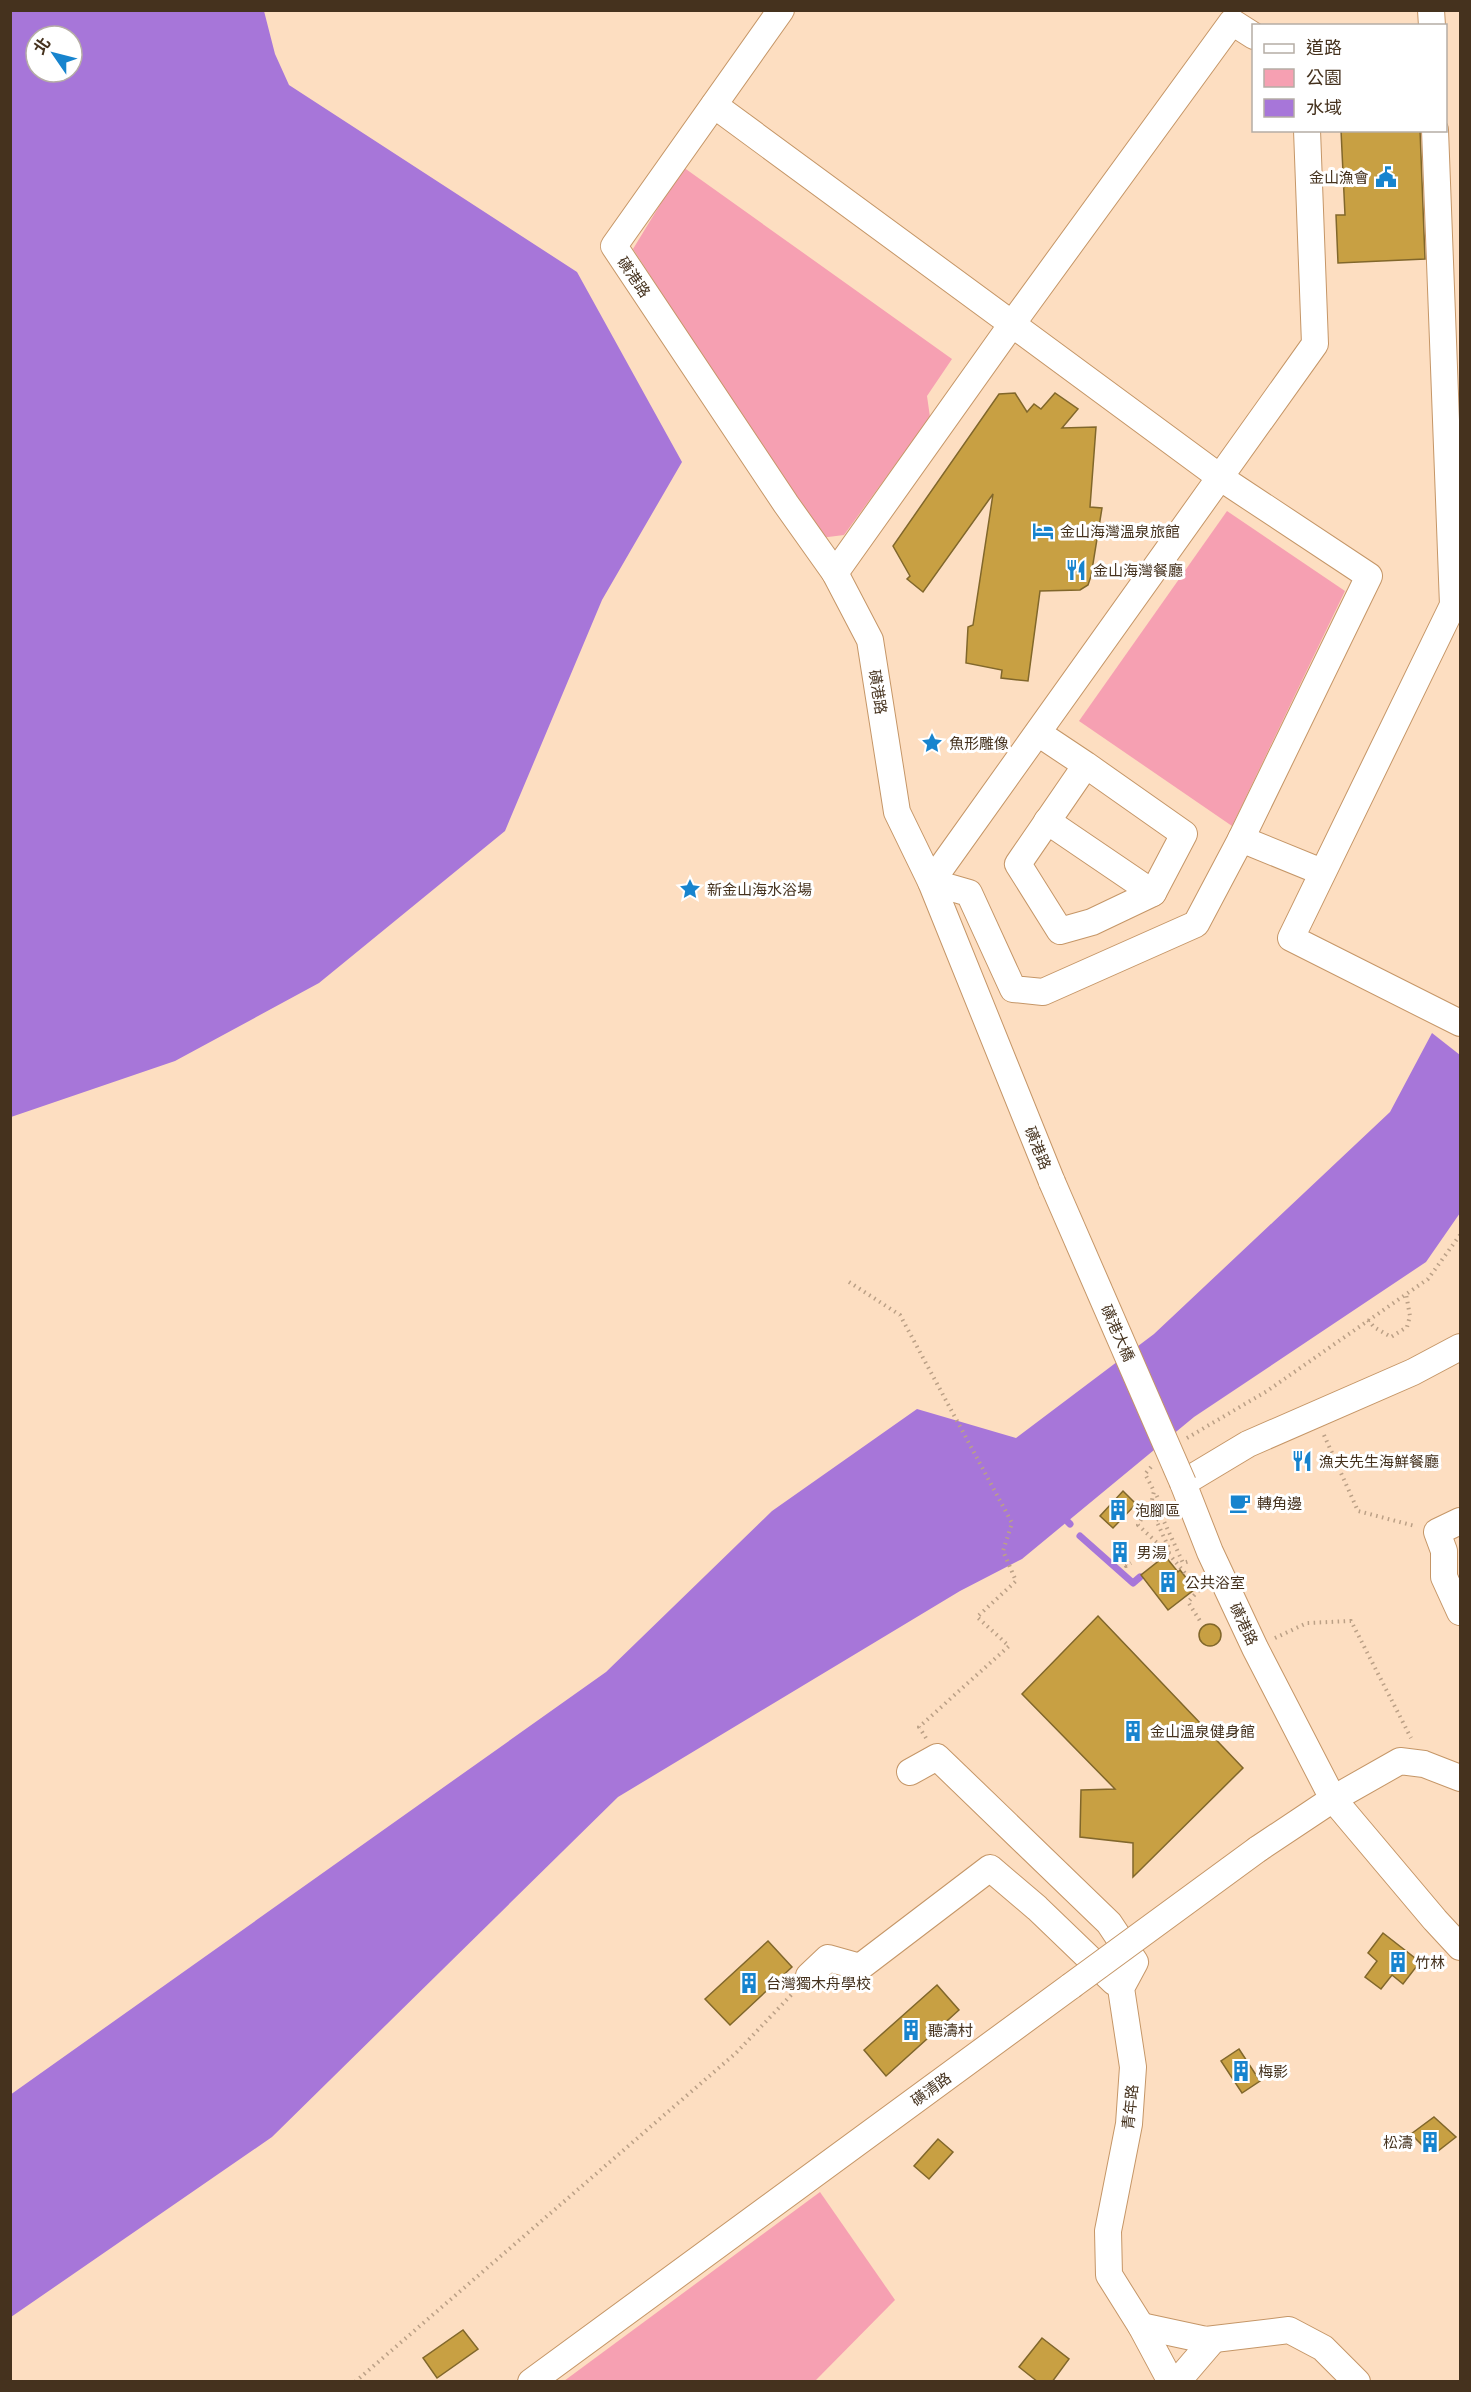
<svg xmlns="http://www.w3.org/2000/svg" width="1471" height="2392" font-family="'PT Sans Narrow','Noto Sans TC',sans-serif">
<rect width="100%" height="100%" fill="#fddec1"/>
<g fill="#f6a0b2">
<path d="M683,167L952,359L927,396L930,417L844,535L820,538L633,249Z"/>
<path d="M1227,511L1345,591L1232,826L1079,721Z"/>
<path d="M820,2192L895,2300L815,2381H564Z"/>
</g>
<g fill="#a776d9" fill-rule="evenodd">
<path d="M10,11H264L275,54L289,85L577,272L682,462L602,600L505,831L319,983L175,1061L11,1117ZM36,36H72V72H36Z"/>
<path d="M1432,1033L1460,1055V1213L1426,1262L1194,1417L1022,1559L960,1591L618,1797L272,2137L11,2317L10,2095L606,1672L772,1511L917,1409L1016,1438L1154,1334L1390,1112Z"/>
</g>
<g fill="none" stroke-linecap="round" stroke-linejoin="round">
<g stroke="#a776d9" stroke-width="7">
<path d="M1068,1522L1070,1524"/>
<path d="M1080,1536L1133,1583L1140,1577"/>
</g>
</g>
<g fill="#c8a043" stroke="#81672b" stroke-width="1.5">
<path d="M1341,130H1420L1425,259L1338,263L1336,215H1345Z"/>
<path d="M1015,393L1027,412L1034,404L1041,409L1055,393L1078,409L1062,428L1096,427L1090,507L1102,508L1091,576L1088,585L1080,590L1040,591L1028,681L1001,678L1002,670L966,663L968,627L973,625L993,494L923,592L907,579L910,576L893,546L999,394Z"/>
<path d="M1123,1491L1136,1504L1113,1528L1100,1516Z"/>
<path d="M1165,1556L1178,1572L1180,1570L1195,1589L1168,1610L1141,1575Z"/>
<path d="M1098,1616L1243,1768L1133,1877V1843L1080,1837L1081,1790L1115,1789L1022,1694Z"/>
<circle cx="1210" cy="1635" r="11"/>
<path d="M1383,1933L1420,1962L1403,1984L1392,1975L1381,1989L1365,1977L1377,1961L1368,1953Z"/>
<path d="M768,1941L792,1967L730,2025L705,1999Z"/>
<path d="M937,1985L959,2010L886,2076L864,2050Z"/>
<path d="M1239,2049L1260,2081L1242,2093L1221,2061Z"/>
<path d="M1434,2117L1456,2137L1438,2151L1432,2146L1427,2150L1411,2134Z"/>
<path d="M938,2139L953,2152L929,2179L914,2166Z"/>
<path d="M463,2330L478,2349L437,2378L423,2358Z"/>
<path d="M1042,2338L1069,2359L1052,2382H1038L1019,2367Z"/>
</g>
<g fill="none" stroke-linecap="round" stroke-linejoin="round">
<defs>
<g id="minor">
<path d="M781,10L614,246L786,504L835,573L870,640L897,812L931,882L1052,1182"/>
<path d="M1431,10L1432,26"/>
<path d="M1254,36L1232,22L1012,324L1221,478L1369,576L1241,839L1196,924L1043,992L1013,989L969,893L931,882L1315,344L1307,130"/>
<path d="M714,105L1012,324L835,573"/>
<path d="M1435,130L1453,605L1291,938L1460,1023"/>
<path d="M1038,733L1086,765L1018,864L1060,931L1092,922L1153,893L1184,834L1086,765"/>
<path d="M1047,821L1153,893"/>
<path d="M1241,839L1322,872"/>
<path d="M1460,1347L1413,1372L1248,1444L1183,1483L1210,1552L1255,1648L1333,1799L1435,1920L1460,1947"/>
<path d="M1460,1521L1437,1532L1444,1551V1577L1460,1612"/>
<path d="M910,1772L937,1757L1109,1923L1135,1962L1121,1988L1133,2067L1129,2124L1108,2231L1109,2275L1141,2326L1171,2382"/>
<path d="M1258,1849L1333,1799L1400,1761L1424,1764L1460,1778"/>
<path d="M809,1976L828,1958L860,1967L990,1868L1037,1908L1114,1982"/>
<path d="M1141,2326L1206,2340L1289,2330L1323,2348L1357,2382"/>
<path d="M531,2382L1071,1986"/>
<path d="M1177,2382L1213,2340"/>
</g>
</defs>
<use href="#minor" stroke="#c59667" stroke-width="28"/>
<g stroke="#bba086" stroke-width="4" stroke-dasharray="1.5 4.5" stroke-linecap="butt">
<path d="M849,1282L900,1315L1012,1523L1003,1551L1016,1581L977,1617L1009,1646L919,1727L926,1738"/>
<path d="M1368,1320L1374,1327L1391,1337L1407,1327L1410,1316L1406,1294"/>
<path d="M1324,1435L1358,1511L1415,1526"/>
<path d="M1187,1438L1267,1391L1428,1279L1460,1235"/>
<path d="M1151,1467L1145,1474L1154,1491L1152,1500L1138,1525L1169,1554L1199,1590L1188,1602L1202,1624"/>
<path d="M1144,1515L1157,1512L1161,1505L1155,1492"/>
<path d="M1169,1553L1168,1546L1156,1520L1162,1517L1183,1563L1190,1561"/>
<path d="M1123,1560L1126,1566L1131,1563"/>
<path d="M1275,1638L1307,1623L1351,1621L1411,1738"/>
<path d="M355,2382L736,2053L794,1992"/>
</g>
<use href="#minor" stroke="#fff" stroke-width="26"/>
<defs>
<g id="minor-bridge">
<path d="M1052,1182L1183,1483"/>
<path d="M1071,1986L1258,1849"/>
</g>
</defs>
<use href="#minor-bridge" stroke="#c59667" stroke-width="28" stroke-linecap="butt"/>
<use href="#minor-bridge" stroke="#fff" stroke-width="26"/>
</g>
<defs>
<symbol id="civic-bare" viewBox="-9 -9 18 18"><path d="M-.6-6.5H3V-4.5H.6V-3L4-1V1h2V6H-6V1h2V-1L-.6-3ZM-1.2 2.5V6h2.4V2.5Z" fill="#1784ce" stroke="#fff" stroke-width="2.5" paint-order="stroke"/></symbol>
<symbol id="hotel-bare" viewBox="-9 -9 18 18"><path d="M-6-4.5h1.5V1H6V5H4.5V3h-9V5H-6ZM-4 0a1.8 1.8 0 1 1 3.6 0ZM.5 0V-2.5h3Q6-2.5 6 0Z" fill="#1784ce" stroke="#fff" stroke-width="2.5" paint-order="stroke"/></symbol>
<symbol id="restaurant-bare" viewBox="-9 -9 18 18"><path d="M-5-6h1v4h1v-4h1v4h1v-4h1v5L-1.5 .5V6h-2V.5L-5-1ZM5-6V6H3V1.5H1.5Q1.5-4 5-6Z" fill="#1784ce" stroke="#fff" stroke-width="2.5" paint-order="stroke"/></symbol>
<symbol id="sight-bare" viewBox="-9 -9 18 18"><path d="M0-6L1.8-2.2L6-1.7L2.9 1.2L3.7 5.4L0 3.3L-3.7 5.4L-2.9 1.2L-6-1.7L-1.8-2.2Z" fill="#1784ce" stroke="#fff" stroke-width="2.5" paint-order="stroke"/></symbol>
<symbol id="cafe-bare" viewBox="-9 -9 18 18"><path d="M-5.5-4.5H6V0H3Q3 3.5 0 3.5H-2.5Q-5.5 3.5-5.5 0ZM3-3.2v2h1.7v-2ZM-6 4.5H4V6H-6Z" fill="#1784ce" stroke="#fff" stroke-width="2.5" paint-order="stroke"/></symbol>
<symbol id="building-bare" viewBox="-9 -9 18 18"><path d="M-4-6H4V6H1V3H-1V6H-4ZM-2.5-4.3h1.7v1.8h-1.7ZM.8-4.3h1.7v1.8H.8ZM-2.5-1h1.7V.8h-1.7ZM.8-1h1.7V.8H.8Z" fill="#1784ce" stroke="#fff" stroke-width="2.5" paint-order="stroke"/></symbol>
</defs>
<g fill-rule="evenodd">
<use href="#civic-bare" x="1371" y="162" width="30" height="30"/>
<use href="#hotel-bare" x="1028" y="516" width="30" height="30"/>
<use href="#restaurant-bare" x="1061" y="555" width="30" height="30"/>
<use href="#sight-bare" x="917" y="728" width="30" height="30"/>
<use href="#sight-bare" x="675" y="874" width="30" height="30"/>
<use href="#restaurant-bare" x="1287" y="1446" width="30" height="30"/>
<use href="#cafe-bare" x="1225" y="1488" width="30" height="30"/>
<use href="#building-bare" x="1103" y="1495" width="30" height="30"/>
<use href="#building-bare" x="1105" y="1537" width="30" height="30"/>
<use href="#building-bare" x="1153" y="1567" width="30" height="30"/>
<use href="#building-bare" x="1118" y="1716" width="30" height="30"/>
<use href="#building-bare" x="1383" y="1947" width="30" height="30"/>
<use href="#building-bare" x="734" y="1968" width="30" height="30"/>
<use href="#building-bare" x="896" y="2015" width="30" height="30"/>
<use href="#building-bare" x="1226" y="2056" width="30" height="30"/>
<use href="#building-bare" x="1415" y="2127" width="30" height="30"/>
</g>
<g text-anchor="middle" dominant-baseline="central" stroke-width="6" stroke-linejoin="round" paint-order="stroke">
<g font-size="15" fill="#45321e" stroke="#fff" text-anchor="start">
<text x="1369" y="177" text-anchor="end">金山漁會</text>
<text x="1060" y="531">金山海灣溫泉旅館</text>
<text x="1093" y="570">金山海灣餐廳</text>
<text x="949" y="743">魚形雕像</text>
<text x="707" y="889">新金山海水浴場</text>
<text x="1319" y="1461">漁夫先生海鮮餐廳</text>
<text x="1257" y="1503">轉角邊</text>
<text x="1135" y="1510">泡腳區</text>
<text x="1137" y="1552">男湯</text>
<text x="1185" y="1582">公共浴室</text>
<text x="1150" y="1731">金山溫泉健身館</text>
<text x="1415" y="1962">竹林</text>
<text x="766" y="1983">台灣獨木舟學校</text>
<text x="928" y="2030">聽濤村</text>
<text x="1258" y="2071">梅影</text>
<text x="1413" y="2142" text-anchor="end">松濤</text>
</g>
<g font-size="15" fill="#45321e" stroke="#fff">
<text transform="translate(634 277) rotate(56)">磺港路</text>
<text transform="translate(878 692) rotate(81)">磺港路</text>
<text transform="translate(1038 1148) rotate(68)">磺港路</text>
<text transform="translate(1118 1333) rotate(66)">磺港大橋</text>
<text transform="translate(1244 1624) rotate(65)">磺港路</text>
<text transform="translate(931 2089) rotate(-36)">磺清路</text>
<text transform="translate(1130 2107) rotate(-84)">青年路</text>
</g>
</g>
<rect width="1471" height="2392" fill="none" stroke="#45321e" stroke-width="24"/>
<rect x="1252" y="24" width="195" height="108" fill="#ffffff" stroke="#b5ada5" stroke-width="1.5"/>
<rect x="1264" y="44" width="30" height="9" fill="#ffffff" stroke="#b5ada5" stroke-width="1.5"/>
<text x="1306" y="54" font-size="18" fill="#45321e">道路</text>
<rect x="1264" y="69" width="30" height="18" fill="#f6a0b2" stroke="#b5ada5" stroke-width="1.5"/>
<text x="1306" y="84" font-size="18" fill="#45321e">公園</text>
<rect x="1264" y="99" width="30" height="18" fill="#a776d9" stroke="#b5ada5" stroke-width="1.5"/>
<text x="1306" y="114" font-size="18" fill="#45321e">水域</text>
<g transform="translate(54 54) rotate(305)"><circle r="28" fill="#ffffff" stroke="#b5ada5" stroke-width="1.5"/>
<path d="M0-4.5L10 22L0 15L-10 22Z" fill="#1784ce"/>
<text y="-9" font-size="16" font-weight="bold" text-anchor="middle" fill="#45321e">北</text>
</g>
</svg>
